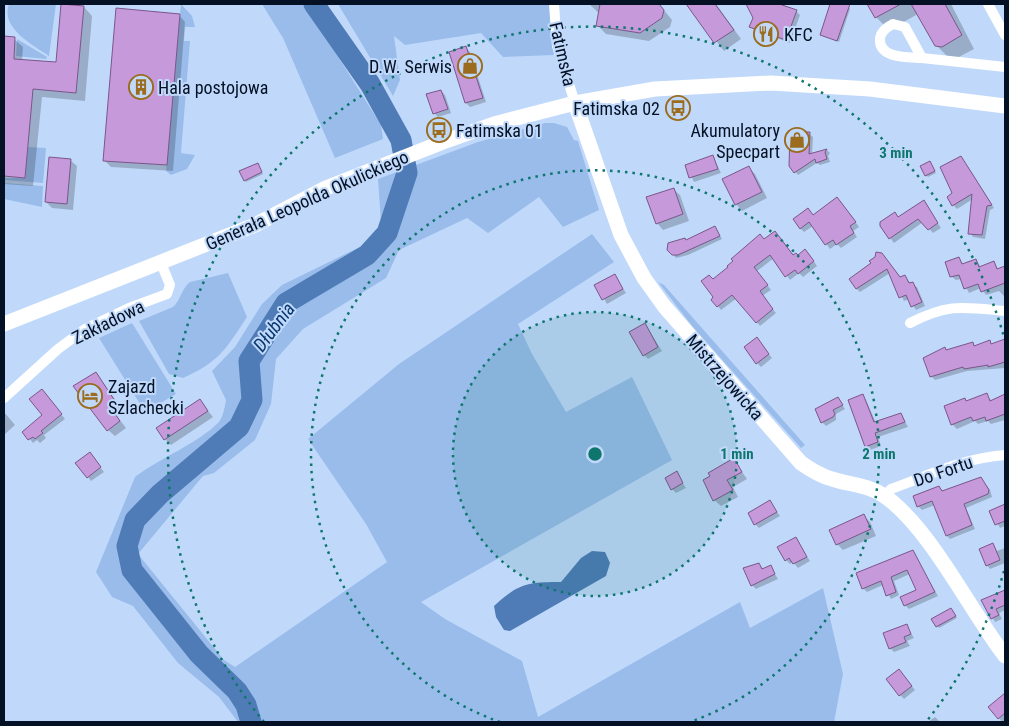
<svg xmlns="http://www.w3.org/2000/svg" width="1009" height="726" font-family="'Roboto Condensed',sans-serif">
<rect width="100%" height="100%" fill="#c0d9fb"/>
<g fill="#99bceb">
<path d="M9,4H56L49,56C33,45 0,28 9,4Z"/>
<path d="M181,4L192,16L195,27H185L184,41H190L181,153L195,155L187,169L171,175L166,171Z"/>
<path d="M262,4H305L381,125L383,139L335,158L283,38Z"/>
<path d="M338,4H550V28L554,55L503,57L481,33L405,45L394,36L400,80L393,96Z"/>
<path d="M17,39L47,57L46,59L16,56Z"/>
<path d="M545,123H554L567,127L574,140L578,141L599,210L563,227L539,197L488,233L467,218L399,250L386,278L303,329L276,359L271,404L255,440L214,473L203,476L138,554L224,660L235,667L387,562L366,524L308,439L399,364L592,234L614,262L518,324L532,354L566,412L632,377L672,460L421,602L445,619L522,661L538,717L740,602L750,628L823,588L843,674L834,722H238L219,697L178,663L133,606L112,597L96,572L135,477C160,458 197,444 219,422C223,417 225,406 226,400L212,371L235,347L262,304L282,285L372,241L381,222L378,179L478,142Z"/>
<path d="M28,147L46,148L43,183L4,180V178H25Z"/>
<path d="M4,183L43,186L42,207L4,199Z"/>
<path d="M228,273L247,317C226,349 219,362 183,378L169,374L139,321L173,307C181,300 181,289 190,282Z"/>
<path d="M658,282L664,285L805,445L801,448L692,326Z"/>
<path d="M132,323L176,394L145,412L99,338Z"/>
</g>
<path fill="#4f7cb6" d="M592,551L605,552L610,563L606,576L510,631L504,630L496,617L494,606C519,583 528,582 561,582L581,558Z"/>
<g fill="#0003">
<path d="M589,4H659L672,20L670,27L649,41L606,34L598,26L600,14Z"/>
<path d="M688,4H716L741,39L724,51Z"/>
<path d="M743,4H784L786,7L796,11L800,15L790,43L755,30L751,26L754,18L748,6Z"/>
<path d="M831,4H847L850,9L839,42L821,34Z"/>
<path d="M869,4H951L974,49L955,59L949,58L936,45L918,14L889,30L876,17Z"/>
<path d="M84,7L92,16L85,101L42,97L33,186L4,184V38L14,39L23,47L22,61L57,64Z"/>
<path d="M179,15L185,22L173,171L111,167L104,160Z"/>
<path d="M466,48L470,52L486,102L470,107L466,103L450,53Z"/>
<path d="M441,91L445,95L451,113L438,117L434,113Z"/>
<path d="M809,134L813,137L812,154L827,150L830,153L828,156L830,162L820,165L817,163L798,175L790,165Z"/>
<path d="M713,157L721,173L694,182L686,166Z"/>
<path d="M70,160L77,166L73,210L52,208L46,202Z"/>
<path d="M964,161L994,208L990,210L985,239L973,237L970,233L973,199L957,209L953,205L954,194Z"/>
<path d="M930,162L936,173L928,177L926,175Z"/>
<path d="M259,166L263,174L246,182L245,180Z"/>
<path d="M748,167L755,174L767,198L742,211L736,204Z"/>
<path d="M673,189L680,195L689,221L663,230L657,223Z"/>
<path d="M841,202L859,227L853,231L857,237L841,248L837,244L830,249L813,226L804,232L800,228L813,216Z"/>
<path d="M924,202L941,228L933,233L923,222L894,243L881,226L895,213L899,218Z"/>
<path d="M715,227L722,239L688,255L676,258L669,250Z"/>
<path d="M779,236L794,256L809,254L817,266L803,277L799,273L790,280L774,258L757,271L771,290L762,296L776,313L760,326L737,298L721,310L713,300L715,298L713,281L764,240Z"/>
<path d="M882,254L901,278L905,276L911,284L917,287L925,306L916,310L909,299L904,301L890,273L860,292L856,288Z"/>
<path d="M959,258L964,265L976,260L981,267L994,263L999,270L1005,267V297L999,291L986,295L981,288L969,293L962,279L956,280L951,276Z"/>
<path d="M614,275L626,293L607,304L596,285Z"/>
<path d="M645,324L662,351L648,359L644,355Z"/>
<path d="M757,339L772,358L761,367L757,363Z"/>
<path d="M1005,340V368L967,371L935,380L931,376L945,349L948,351L972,343L976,347L989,341L993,345Z"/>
<path d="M96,374L123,410L116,415L126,428L115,436L108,430Z"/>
<path d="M46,395L65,419L44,435L46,438L40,443L37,440L33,443L24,432L44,416Z"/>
<path d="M986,395L992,401L1005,396V420L991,424L988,421L978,424L975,421L957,429L952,424L946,407Z"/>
<path d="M862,396L866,400L876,423L901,414L908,427L878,437L881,446L870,450L866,446Z"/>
<path d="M838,399L845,409L836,414V420L826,426L822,422Z"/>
<path d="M200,401L213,417L171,445L165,439Z"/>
<path d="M4,412L15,425L5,434L4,432Z"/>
<path d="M93,458L104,472L91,481L88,477Z"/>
<path d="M734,460L747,479L733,487L738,497L721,506L714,500Z"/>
<path d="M676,473L686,488L676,493L672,489Z"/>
<path d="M981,478L990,490L992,497L966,508L975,529L950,539L947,536L935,505L922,510L918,506L939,487L943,491Z"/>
<path d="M770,502L780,516L759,528L755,524Z"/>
<path d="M1005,505V526L1000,528L991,512Z"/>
<path d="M864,516L870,522L876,536L843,550L837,544Z"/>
<path d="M796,539L810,561L798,568L793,562L790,564L786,560Z"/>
<path d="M993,545L997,551L1005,548V563L990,569L987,565Z"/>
<path d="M912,552L938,596L909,609L905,605L918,591L910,574L894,581L899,595L891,599L883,585L867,592L863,588Z"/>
<path d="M759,564L764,570L770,566L778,579L756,589L752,585Z"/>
<path d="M1005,591V610L999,613L1002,619L995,622L983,601Z"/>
<path d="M953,611L957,618L939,628L933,619Z"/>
<path d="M906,625L914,638L907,641L910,646L894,652L890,648Z"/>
<path d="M903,675L915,690L904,699L900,695Z"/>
<path d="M1002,698L1005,702V722H1002L990,707Z"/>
<path d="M935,717L940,722H928Z"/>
</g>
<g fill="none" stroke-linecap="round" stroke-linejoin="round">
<path stroke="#4f7cb6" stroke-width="21" d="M251,722L246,705L237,691L199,654L132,570L127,546L135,520L160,494L239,427L252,400L249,361L286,303L367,255L387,233L407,173L401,140L370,84L314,4"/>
</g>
<g fill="#c699da" stroke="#7b568a">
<path d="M61,4L84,6L76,93L33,89L25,178L4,176V36L15,37L14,59L56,62Z"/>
<path d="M600,4H659L664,10L662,18L640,33L596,26Z"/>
<path d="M686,4H715L734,30L714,43Z"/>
<path d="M746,4H779L797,10L786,40L749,27L753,18Z"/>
<path d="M830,4H850L837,41L820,35Z"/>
<path d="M867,4H901L875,18Z"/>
<path d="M911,4H945L962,35L942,47L935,46Z"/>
<path d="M116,8L180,14L167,165L103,161Z"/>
<path d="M466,46L483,98L465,103L449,52Z"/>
<path d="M441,90L448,109L433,114L426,94Z"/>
<path d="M790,132H810L809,154L827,149L825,152L827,159L816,163L815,159L794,173L789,166Z"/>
<path d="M713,155L718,169L689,178L685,165Z"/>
<path d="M961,156L992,205L987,206L982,235L968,234L972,194L952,206L947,197L952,193L940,167Z"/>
<path d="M49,157L71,159L67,204L45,202Z"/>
<path d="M930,161L935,171L925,176L920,166Z"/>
<path d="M258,163L262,172L244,181L239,171Z"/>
<path d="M749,166L762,192L735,205L722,179Z"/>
<path d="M674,188L683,214L656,224L646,197Z"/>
<path d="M837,197L856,222L850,226L854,233L836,245L833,240L825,245L809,222L800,229L793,219L808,208L813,215Z"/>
<path d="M924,200L938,223L928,230L918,219L889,239L880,226V222L895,212L898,217Z"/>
<path d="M715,226L720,236L678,255H672L667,250L668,243L685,238L686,240Z"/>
<path d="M775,231L793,255L796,253L798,255L805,249L814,261L798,274L795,270L785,277L770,255L754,267L768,285L760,291L773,309L756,323L732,295L717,307L711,300L713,297L701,281L709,275L713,279L728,267L727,266L733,261L731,259L760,234L764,239Z"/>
<path d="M876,252L882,253L900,277L905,275L909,283L913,282L922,302L911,307L906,295L899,298L887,269L856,289L849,279L871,263L869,261L875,257Z"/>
<path d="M959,257L962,264L976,259L979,267L994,261L997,269L1005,266V283L981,292L978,284L964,289L959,275L950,277L945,262Z"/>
<path d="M615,274L623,289L602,300L594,285Z"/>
<path d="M645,323L658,347L643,356L629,332Z"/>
<path d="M757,337L769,354L756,364L744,347Z"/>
<path d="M1005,339V362L988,367V365L964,369L963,367L930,377L923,358L945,347L946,350L973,342L974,346L990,340L991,344Z"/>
<path d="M96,372L117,404L111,408L120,421L107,431L73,386Z"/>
<path d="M42,389L62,414L41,431L43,433L35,439L33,437L28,440L22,432L42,415L29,399Z"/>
<path d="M987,393L990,401L1005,394V414L986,421L985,417L973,421L971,417L951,425L944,406L965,398L966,401Z"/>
<path d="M863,394L874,422L901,413L905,422L875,433L878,442L865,447L848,400Z"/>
<path d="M838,397L843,405L833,410L835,414L833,417L821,423L815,409Z"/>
<path d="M200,399L208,411L164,440L156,428Z"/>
<path d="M90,452L101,467L87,478L75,463Z"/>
<path d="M734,458L742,472L727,480L733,490L713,501L703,480L710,476L708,473Z"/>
<path d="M677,471L683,483L671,490L665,478Z"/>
<path d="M981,477L989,490L988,494L964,504L972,525L946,536L932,501L917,507L913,496L939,486L942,491Z"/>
<path d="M770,500L777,512L754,525L748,513Z"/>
<path d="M1005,504V521L995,525L989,511Z"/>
<path d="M864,514L871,529L836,545L829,530Z"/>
<path d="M796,537L807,557L793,564L789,558L785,561L777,547Z"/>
<path d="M993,543L1000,560L986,566L979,549Z"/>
<path d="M913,550L935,592L904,606L900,597L916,590L907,570L891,577L896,592L886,596L881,581L862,589L856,573Z"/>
<path d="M759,563L762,569L771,565L775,574L751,586L743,568Z"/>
<path d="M1005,590V605L996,609L999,615L991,619L981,600Z"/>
<path d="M951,608L956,616L936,627L931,619Z"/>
<path d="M907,624L911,634L904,637L906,642L889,649L883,633Z"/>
<path d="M899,669L912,686L899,696L886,679Z"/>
<path d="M1005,693V713L998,719L988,707Z"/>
</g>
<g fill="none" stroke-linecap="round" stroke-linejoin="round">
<g stroke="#fff" stroke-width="10">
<path d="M554,4L557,46L575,103"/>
<path d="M988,4L1005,35"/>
<path d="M893,24L905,27L922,58C908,57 878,59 880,38C881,31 887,27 893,24Z"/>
<path d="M922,58L1005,67"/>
<path d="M910,323C949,303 963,307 1005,311"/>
<path d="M4,398L58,349L85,329L129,308L167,294L170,285L161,263"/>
<path d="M884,496L891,489C933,474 960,459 1005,455"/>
</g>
<g stroke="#fff" stroke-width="15">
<path d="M575,103L621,235L644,278L664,306L801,463C811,470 820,476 832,479C851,485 869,485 886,497C932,531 969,609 1005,656"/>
<path d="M4,324L255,225L326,188L443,142L494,124L575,103L655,89L771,83L870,89L1005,106"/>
</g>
</g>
<circle cx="595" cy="454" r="142" fill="#0f766e" fill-opacity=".12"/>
<g fill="none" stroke="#0f766e" stroke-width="2.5" stroke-dasharray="2.5 5">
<circle cx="595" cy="454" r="142"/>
<path d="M500 722A284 284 0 1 1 690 722"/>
<path d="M1004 571A426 426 0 0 1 926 722M264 722A426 426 0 1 1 1004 337"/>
</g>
<defs>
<symbol id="restaurant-ring" viewBox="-11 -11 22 22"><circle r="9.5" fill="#c0d9fb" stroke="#9b6c1d" stroke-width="1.5"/><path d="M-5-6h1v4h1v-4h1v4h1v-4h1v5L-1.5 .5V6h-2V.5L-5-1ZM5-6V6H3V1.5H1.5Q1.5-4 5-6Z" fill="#9b6c1d"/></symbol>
<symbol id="shop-ring" viewBox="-11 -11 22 22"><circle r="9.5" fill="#c0d9fb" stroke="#9b6c1d" stroke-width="1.5"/><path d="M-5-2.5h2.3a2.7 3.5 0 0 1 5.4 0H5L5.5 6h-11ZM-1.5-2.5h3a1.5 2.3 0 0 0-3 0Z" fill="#9b6c1d"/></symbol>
<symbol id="building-ring" viewBox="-11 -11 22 22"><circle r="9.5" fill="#c0d9fb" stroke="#9b6c1d" stroke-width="1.5"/><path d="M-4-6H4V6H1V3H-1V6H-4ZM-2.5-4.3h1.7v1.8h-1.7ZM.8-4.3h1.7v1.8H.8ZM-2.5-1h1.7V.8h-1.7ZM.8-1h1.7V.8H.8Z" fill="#9b6c1d"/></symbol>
<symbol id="bus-ring" viewBox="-11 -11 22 22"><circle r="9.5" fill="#c0d9fb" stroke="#9b6c1d" stroke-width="1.5"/><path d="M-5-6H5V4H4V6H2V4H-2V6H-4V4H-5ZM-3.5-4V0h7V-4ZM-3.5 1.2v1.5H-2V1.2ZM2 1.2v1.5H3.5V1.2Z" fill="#9b6c1d"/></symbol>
<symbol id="hotel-ring" viewBox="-11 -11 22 22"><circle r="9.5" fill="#c0d9fb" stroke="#9b6c1d" stroke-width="1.5"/><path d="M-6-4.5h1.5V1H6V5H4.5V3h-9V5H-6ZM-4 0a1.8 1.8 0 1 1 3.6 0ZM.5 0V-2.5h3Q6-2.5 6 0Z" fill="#9b6c1d"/></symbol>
</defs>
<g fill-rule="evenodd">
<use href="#restaurant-ring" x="752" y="20" width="28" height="28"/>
<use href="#shop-ring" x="456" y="52" width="28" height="28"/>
<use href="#building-ring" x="127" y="73" width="28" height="28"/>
<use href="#bus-ring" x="664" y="94" width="28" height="28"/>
<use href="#bus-ring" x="425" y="116" width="28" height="28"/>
<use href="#shop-ring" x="783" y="126" width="28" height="28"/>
<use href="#hotel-ring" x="76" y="382" width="28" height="28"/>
</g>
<g text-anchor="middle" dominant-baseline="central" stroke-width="4" stroke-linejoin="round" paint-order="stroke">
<g font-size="18" fill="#041124" stroke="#c0d9fb" text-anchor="start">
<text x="784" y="34">KFC</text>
<text x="452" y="66" text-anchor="end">D.W. Serwis</text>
<text x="158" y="87">Hala postojowa</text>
<text x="660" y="108" text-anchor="end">Fatimska 02</text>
<text x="456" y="130">Fatimska 01</text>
<text x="780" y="130" text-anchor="end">Akumulatory<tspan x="780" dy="21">Specpart</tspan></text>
<text x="108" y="386">Zajazd<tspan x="108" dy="21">Szlachecki</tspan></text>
</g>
<g font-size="18" fill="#041124" stroke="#c0d9fb">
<text transform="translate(563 54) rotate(77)">Fatimska</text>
<text transform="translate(307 200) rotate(-24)">Generała Leopolda Okulickiego</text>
<text transform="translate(108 322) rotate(-26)">Zakładowa</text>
<text transform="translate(725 377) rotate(49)">Mistrzejowicka</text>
<text transform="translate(943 471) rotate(-19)">Do Fortu</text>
</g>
<g font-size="19" font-style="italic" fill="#093970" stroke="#c0d9fb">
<text transform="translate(274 327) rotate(-53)">Dłubnia</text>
</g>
</g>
<circle cx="595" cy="454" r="8" fill="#0f766e" stroke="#c0d9fb" stroke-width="2.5"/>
<g font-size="15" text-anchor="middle" font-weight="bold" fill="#0f766e" stroke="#c0d9fb" stroke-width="4" stroke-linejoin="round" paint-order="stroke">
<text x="896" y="158">3 min</text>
<text x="737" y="459">1 min</text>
<text x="879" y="459">2 min</text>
</g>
<rect width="1009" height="726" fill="none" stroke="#041124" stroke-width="10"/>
</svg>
